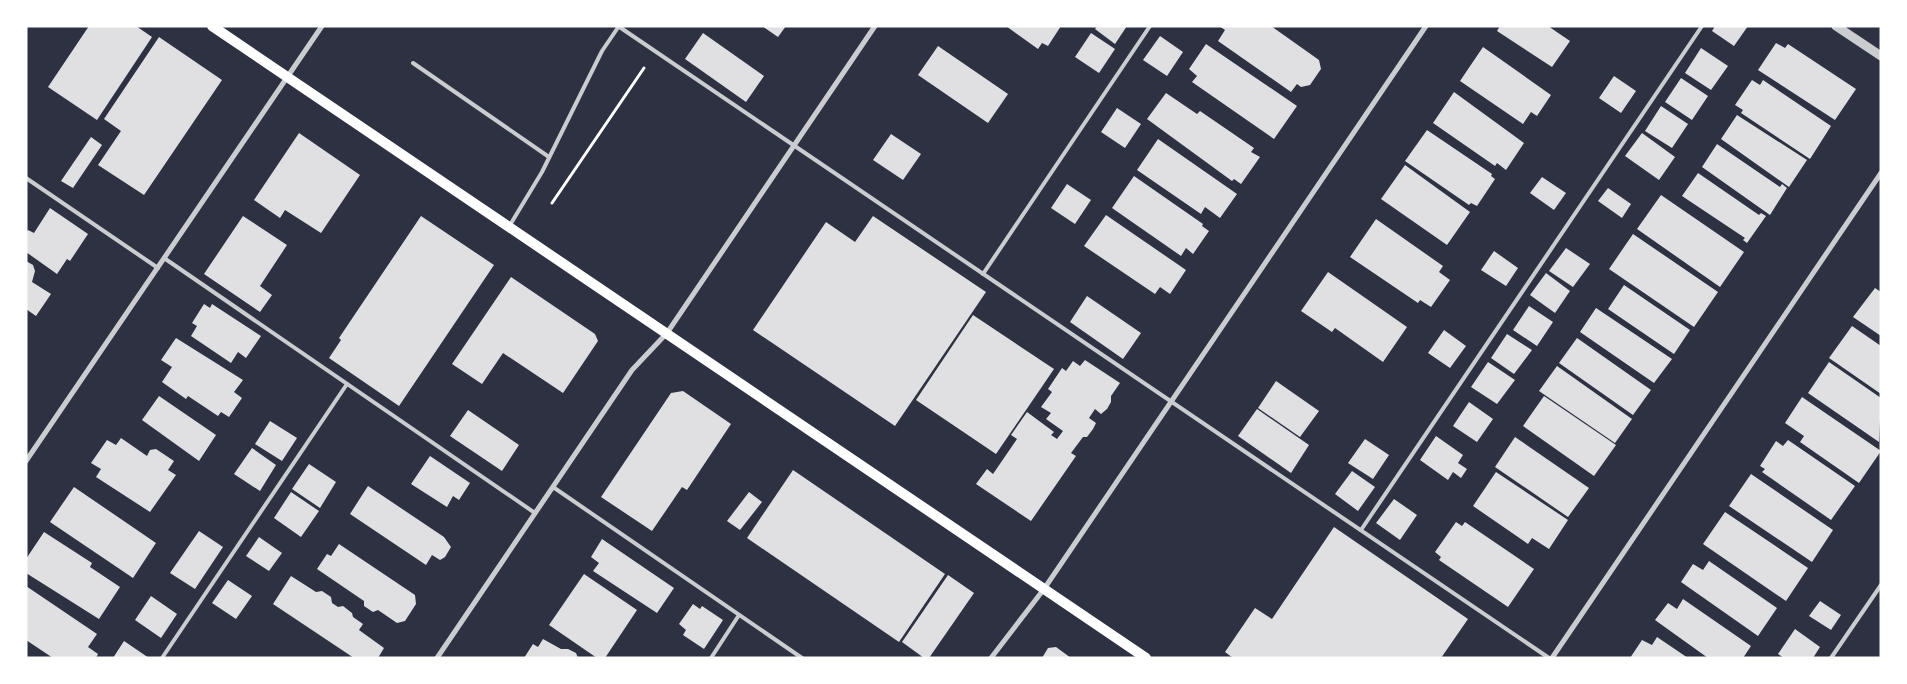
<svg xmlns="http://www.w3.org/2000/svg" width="1907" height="684" font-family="Figtree,sans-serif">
<rect width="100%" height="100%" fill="#2d3142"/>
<g fill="#e0e0e3">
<path d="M89,26H136L152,37L97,120L48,87Z"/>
<path d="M762,26H786L778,37Z"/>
<path d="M1006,26H1061L1048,46L1042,43L1038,49Z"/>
<path d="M1097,26H1127L1115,44L1095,29Z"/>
<path d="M1219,26H1271L1319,60L1321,69L1310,85L1301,87L1297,84L1291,92L1218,41L1225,30Z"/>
<path d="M1500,26H1548L1570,41L1552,67L1497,31Z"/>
<path d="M1715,26H1748L1734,46L1712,31Z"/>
<path d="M703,33L764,76L746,102L685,59Z"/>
<path d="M1091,33L1115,49L1099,73L1075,57Z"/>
<path d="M1160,36L1183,52L1167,76L1143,60Z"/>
<path d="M159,37L222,80L144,195L98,165L121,131L104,119Z"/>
<path d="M1776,43L1785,48L1788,44L1856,89L1835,120L1758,70Z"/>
<path d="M1206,44L1297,106L1274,139L1192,82L1197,76L1189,69Z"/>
<path d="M938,46L1008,94L988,123L918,75Z"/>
<path d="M1483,47L1551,95L1537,116L1531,112L1523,124L1460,81Z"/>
<path d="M1701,48L1728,66L1711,90L1685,73Z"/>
<path d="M1614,76L1636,91L1621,113L1599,98Z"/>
<path d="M1681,78L1708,96L1692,120L1665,102Z"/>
<path d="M1752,80L1760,85L1763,80L1831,126L1810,159L1741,113L1743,110L1735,105Z"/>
<path d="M1454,92L1524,143L1506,170L1497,163L1495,166L1433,123Z"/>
<path d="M1166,93L1197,114L1200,111L1254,148L1251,152L1260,157L1241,184L1234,179L1232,181L1147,119Z"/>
<path d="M1661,106L1688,124L1672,148L1645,131Z"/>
<path d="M1117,108L1141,124L1125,148L1101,132Z"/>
<path d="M1737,115L1807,160L1789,187L1721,139Z"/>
<path d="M1427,130L1492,174L1491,176L1495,179L1477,206L1471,203L1469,205L1405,161Z"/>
<path d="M299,133L360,175L321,233L285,210L280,218L254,200Z"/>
<path d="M1642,133L1675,157L1659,180L1625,156Z"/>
<path d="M891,134L921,154L903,180L873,160Z"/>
<path d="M91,137L102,145L73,188L61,181Z"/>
<path d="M1158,139L1237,194L1220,218L1205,207L1201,214L1137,170Z"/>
<path d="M1717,144L1780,187L1782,184L1787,188L1770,215L1702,167Z"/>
<path d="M1405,165L1470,212L1447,245L1381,199Z"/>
<path d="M1698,173L1759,215L1761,213L1766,216L1747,243L1743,240L1745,238L1682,196Z"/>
<path d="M1134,176L1203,224L1202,226L1209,231L1193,254L1186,248L1181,256L1112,208Z"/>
<path d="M1542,177L1566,193L1554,210L1530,193Z"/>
<path d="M1067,184L1091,200L1075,224L1051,208Z"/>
<path d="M1608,188L1631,204L1622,218L1598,201Z"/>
<path d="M1661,195L1744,252L1720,287L1637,229Z"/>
<path d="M50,208L88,234L70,261L67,259L57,274L26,252V233L28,230L34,233Z"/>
<path d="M1106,215L1186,270L1170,294L1160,287L1155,294L1084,246Z"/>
<path d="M243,216L287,245L260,286L272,295L260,312L204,274Z"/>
<path d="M421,216L494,265L399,406L329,358L341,340L339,338Z"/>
<path d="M873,216L986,292L895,426L753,330L826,222L855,242Z"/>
<path d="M1376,219L1443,266L1439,272L1450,280L1431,307L1420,300L1418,303L1350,257Z"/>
<path d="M1633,234L1718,292L1694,327L1609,269Z"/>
<path d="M1566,248L1590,264L1573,287L1549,271Z"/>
<path d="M1494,251L1518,268L1506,286L1481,270Z"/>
<path d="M26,261L33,265L35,271L32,282L51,294L36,316L26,309Z"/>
<path d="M1328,272L1407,327L1383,362L1335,328L1332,332L1301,311Z"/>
<path d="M1546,273L1570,291L1555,313L1530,295Z"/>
<path d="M511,277L595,334L598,341L563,393L503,353L482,384L452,364Z"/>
<path d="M1624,285L1690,330L1674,354L1608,309Z"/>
<path d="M1875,288L1881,292V336L1853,317Z"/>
<path d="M1087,296L1141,333L1123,359L1070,322Z"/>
<path d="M204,304L210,308L212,304L261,336L246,358L238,352L231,363L191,336L197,326L192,323Z"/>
<path d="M1529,306L1553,322L1537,346L1513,330Z"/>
<path d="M1596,308L1672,359L1654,383L1580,332Z"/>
<path d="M973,315L1054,369L996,454L916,400Z"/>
<path d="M1852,326L1881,346V394L1829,358Z"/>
<path d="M1444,330L1466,346L1450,368L1428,353Z"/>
<path d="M1507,334L1532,350L1514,374L1491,358Z"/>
<path d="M176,338L243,380L234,392L242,398L229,417L221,412L218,416L188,396L186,399L162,382L172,367L161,360Z"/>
<path d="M1577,338L1651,390L1633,415L1559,363Z"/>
<path d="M1085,360L1120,383L1111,396V402L1107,409L1101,414L1095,409L1089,418L1096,423L1093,429L1087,437H1083L1071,453L1076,456L1031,521L976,484L987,469L993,474L1017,439L1011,435L1027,412L1054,432L1051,435L1057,439L1063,431L1046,419L1051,413L1041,407L1052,392L1048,389L1062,368L1066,371L1073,361L1080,366Z"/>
<path d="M1488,362L1515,380L1497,404L1471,387Z"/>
<path d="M1829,362L1881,398L1879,442L1808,393Z"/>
<path d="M1557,366L1632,419L1615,443L1539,391Z"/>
<path d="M1276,381L1319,411L1300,437L1258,408Z"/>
<path d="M683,391L731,424L687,490L682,487L652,531L601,497L671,393Z"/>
<path d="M159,396L216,435L199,461L142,420Z"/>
<path d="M1544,396L1616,445L1594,476L1523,426Z"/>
<path d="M1802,397L1881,451L1859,483L1800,442L1804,436L1785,423Z"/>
<path d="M1469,402L1493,419L1477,442L1453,426Z"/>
<path d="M1257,409L1309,445L1291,473L1238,436Z"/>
<path d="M468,410L519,445L502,471L450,436Z"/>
<path d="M270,421L297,438L282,461L255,444Z"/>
<path d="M1436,436L1463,455L1458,463L1467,469L1461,478L1453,472L1448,480L1420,460Z"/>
<path d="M1515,437L1589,488L1568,517L1495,467Z"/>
<path d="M121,438L147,456L150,450L156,449L174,461L168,470L176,475L150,512L96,477L101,469L91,463L107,440L116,445Z"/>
<path d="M1365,439L1389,455L1373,479L1348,463Z"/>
<path d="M1788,440L1855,486L1831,520L1762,472L1765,469L1760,466L1776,441L1783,446Z"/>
<path d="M252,448L276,465L260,491L234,474Z"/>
<path d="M430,456L470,483L459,500L453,496L447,507L411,484Z"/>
<path d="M309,464L336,482L320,508L292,489Z"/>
<path d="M793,470L945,574L899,642L747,538Z"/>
<path d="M1352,471L1375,487L1358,511L1335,494Z"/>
<path d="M1496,472L1568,520L1549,549L1532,538L1528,544L1473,506Z"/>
<path d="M1751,474L1833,530L1812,562L1729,506Z"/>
<path d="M368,486L444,537L451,547L445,557L440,560L432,555L426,565L350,514Z"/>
<path d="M74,487L156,543L133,578L50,522Z"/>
<path d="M291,492L319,511L301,537L274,518Z"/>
<path d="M749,492L762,502L740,530L727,521Z"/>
<path d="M1394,499L1417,515L1400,540L1376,523Z"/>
<path d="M1725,512L1808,568L1786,601L1703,544Z"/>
<path d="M1456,522L1462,526L1465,522L1534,569L1508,607L1439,560L1441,557L1435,552Z"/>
<path d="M1334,527L1468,619L1441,658H1233L1225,652L1255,608L1272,619Z"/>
<path d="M199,531L223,547L195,589L170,573Z"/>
<path d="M44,532L92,563L90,567L120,587L99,619L26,573V559Z"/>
<path d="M259,537L282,553L269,571L246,556Z"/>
<path d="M602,539L674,588L657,613L593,571L599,563L591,557Z"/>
<path d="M339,544L415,595L416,604L405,621L397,623L378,610L373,612L364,606V601L317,569L327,554L331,556Z"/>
<path d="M1709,561L1777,608L1758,636L1681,582L1693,564L1703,570Z"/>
<path d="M584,574L637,610L605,658H597L549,625Z"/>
<path d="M948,575L974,593L929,658H924L902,642Z"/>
<path d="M291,576L316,592L322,591L331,597L332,603L338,607L343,606L352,613L353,617L363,624L359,630L384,648L378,658H354L273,604Z"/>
<path d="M228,580L252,596L236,619L212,603Z"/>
<path d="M26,586L97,634L88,647L98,654L96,658H53L26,640Z"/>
<path d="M151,596L177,614L161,638L135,620Z"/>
<path d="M1683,599L1751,646L1743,658H1708L1655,620L1668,603L1677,609Z"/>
<path d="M1820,601L1841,615L1831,630L1809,616Z"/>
<path d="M693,604L700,609L702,606L723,620L704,649L683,635L686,630L679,624Z"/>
<path d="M1795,629L1820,647L1813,658H1784L1778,654Z"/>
<path d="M1657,637L1688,658H1630L1642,640L1652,645Z"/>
<path d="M543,639L561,649H568L576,653L578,658H524L533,644L538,647Z"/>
<path d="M124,641L149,658H113Z"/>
<path d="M1056,647L1071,658H1042L1048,648Z"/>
</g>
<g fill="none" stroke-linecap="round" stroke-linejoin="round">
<path stroke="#fff" stroke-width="3" d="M552,203L644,68"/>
<g stroke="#caccd0" stroke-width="4">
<path d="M618,26L1549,658"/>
<path d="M413,63L549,157"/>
<path d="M26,178L158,268"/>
<path d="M510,225L542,172L602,51L619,26"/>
<path d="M164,258L535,513"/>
<path d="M983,274L1150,26"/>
<path d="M553,487L802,658"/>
<path d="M1361,530L1702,26"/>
<path d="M162,658L347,384"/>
<path d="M711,658L739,615"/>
<path d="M1831,658L1881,585"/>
</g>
<g stroke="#caccd0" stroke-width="5">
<path d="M26,461L322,26"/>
<path d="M437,658L632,370L667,333L875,26"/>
<path d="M991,658L1044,589L1426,26"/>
<path d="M1552,658L1881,173"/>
</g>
<path stroke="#caccd0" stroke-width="9" d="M1836,26L1881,56"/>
<path stroke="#fff" stroke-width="10" d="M212,26L1146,658"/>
</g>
<rect width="1907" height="684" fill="none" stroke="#ffffff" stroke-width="55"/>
</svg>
